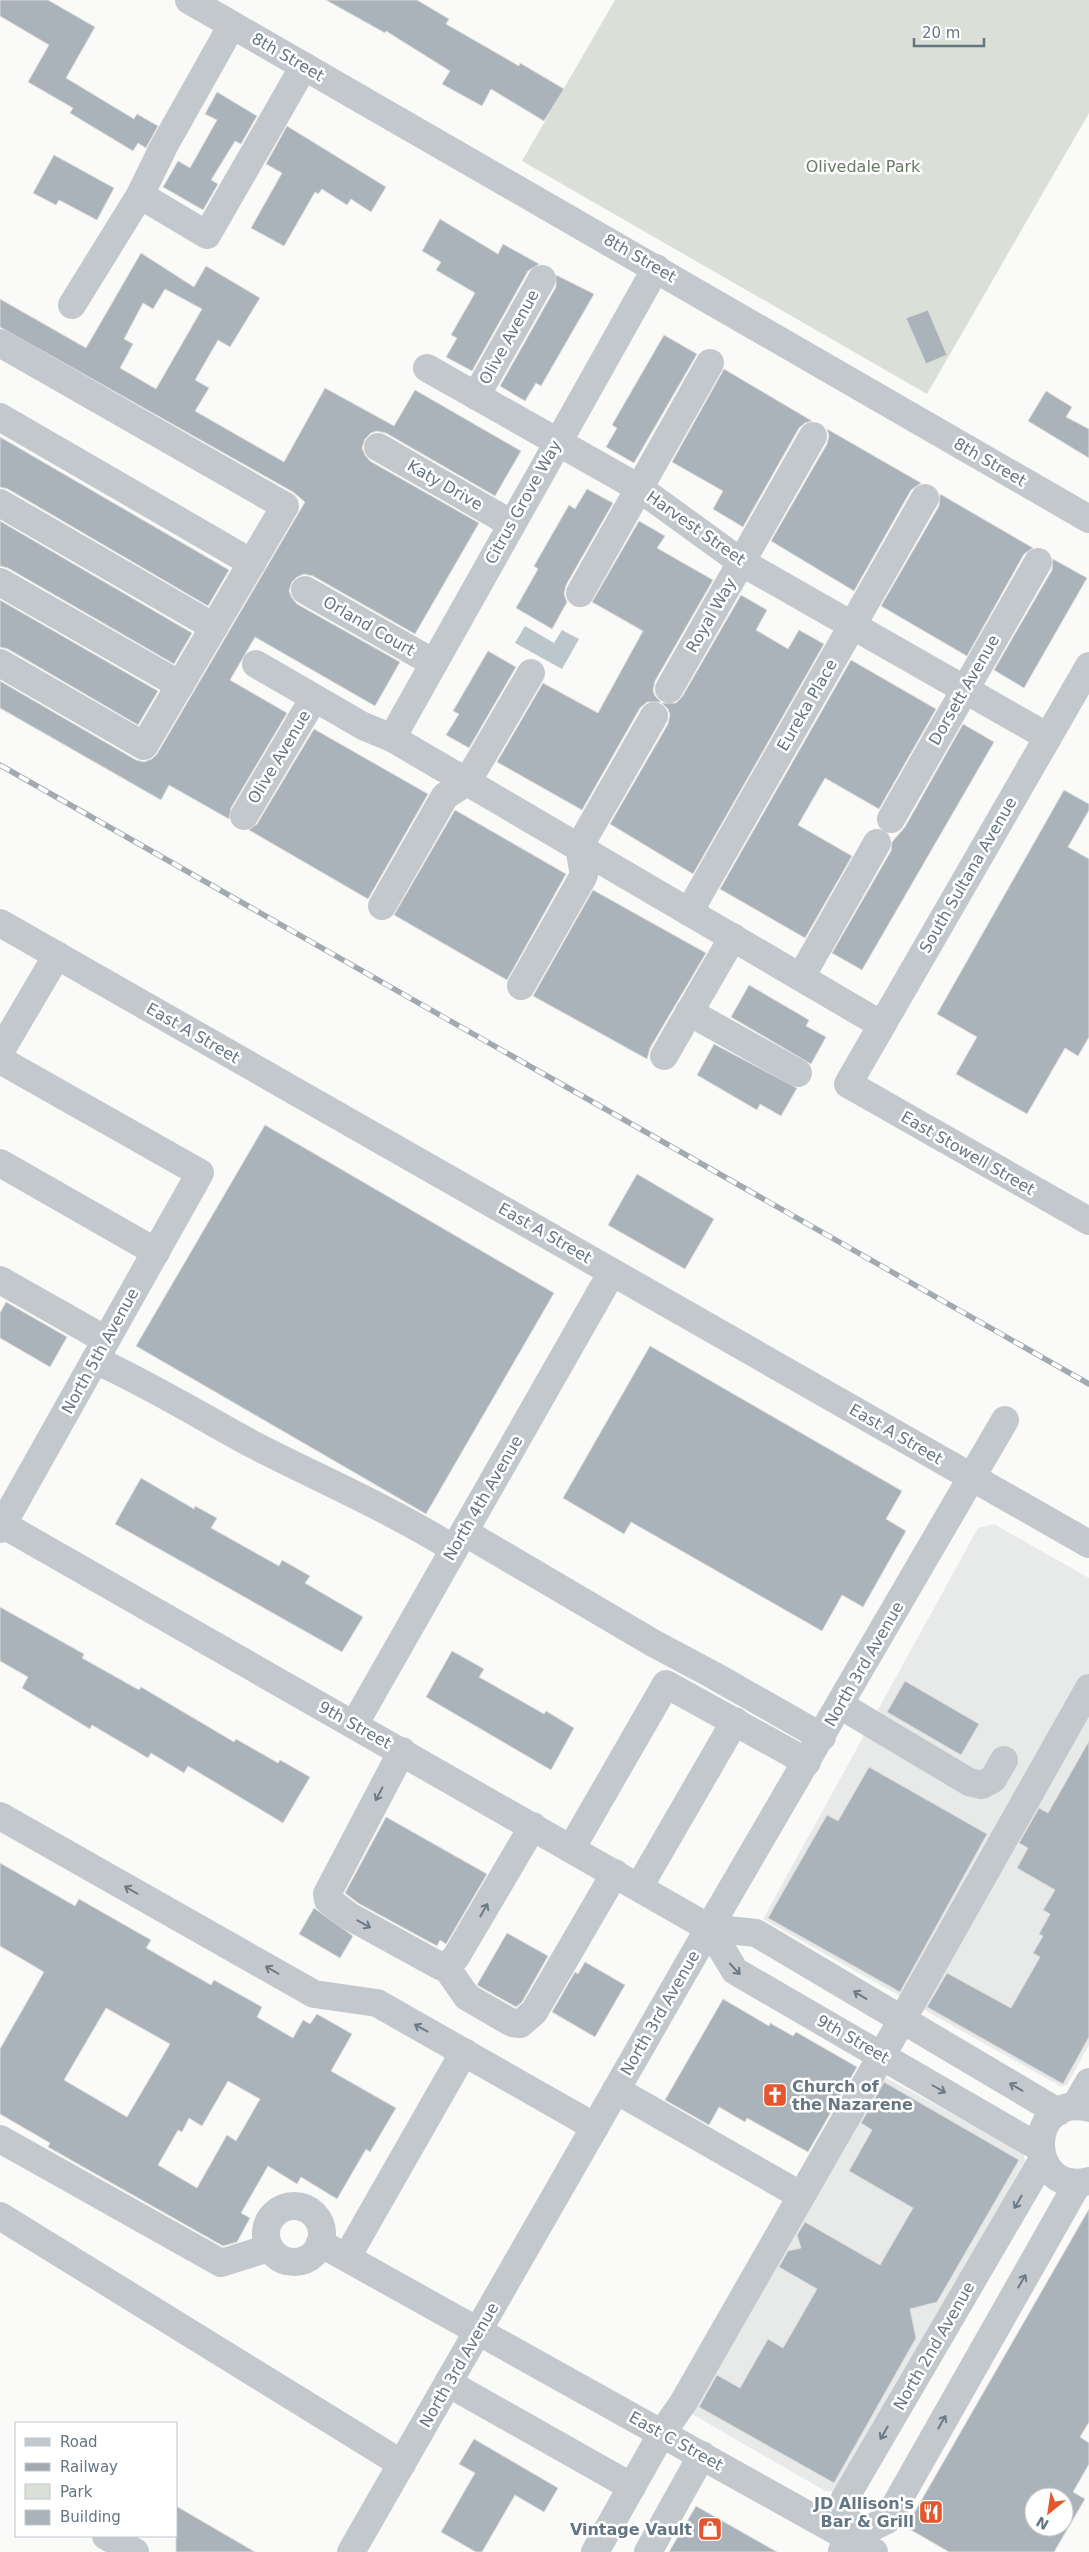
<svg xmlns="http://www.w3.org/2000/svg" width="1089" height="2552" font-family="'DejaVu Sans',sans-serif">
<rect width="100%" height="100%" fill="#fafaf8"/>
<g fill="#e8e9e9">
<path d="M994,1524L1089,1578V2045L1067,2085L1060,2086L763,1919L978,1528Z"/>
<path d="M877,2073L1023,2152L1025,2161L842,2483L835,2491H825L687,2411Z"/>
</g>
<path fill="#dadfd7" d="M615,0H1089V113L927,394L522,161Z"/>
<path fill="#bbc7cb" d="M525,626L554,643L562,630L579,639L562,669L515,643Z"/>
<g fill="#aab3b9" stroke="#dcdcda" fill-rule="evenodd">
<path d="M0,0H48L95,27L66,78L134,119L137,114L158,126L146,148L138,143L133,151L70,113L73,108L28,82L49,45L0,16Z"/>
<path d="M326,0H417L449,19L446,24L519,66L520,63L564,89L544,121L491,89L482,106L442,84L450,71L386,31L385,33Z"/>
<path d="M217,92L257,116L241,144L235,141L211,180L218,184L203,210L163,187L178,161L190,168L217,120L205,114Z"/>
<path d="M287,126L386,187L371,212L351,199L347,205L322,189L318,194L315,192L284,246L251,228L282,173L266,164Z"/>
<path d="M54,155L114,188L97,220L59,200L56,205L33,193Z"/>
<path d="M440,219L498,254L503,244L539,264L528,271L472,371L446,357L457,338L451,335L475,293L436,270L441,262L422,251Z"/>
<path d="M141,253L194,287L206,266L260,298L230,347L218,340L195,380L209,388L195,411L284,462L325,388L394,426L415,390L521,451L495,496L386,433L377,431L371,433L365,439L362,448L365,455L370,461L479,523L415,634L313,576L304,574L297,577L292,582L289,591L292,598L297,604L400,662L375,706L255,637L230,680L287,713L231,808L229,819L169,785L161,800L0,708V681L136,760L144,762L152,759L157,754L305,502L293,492L0,327V299L86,348ZM165,289L202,309L156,389L120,368L133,344L124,339L143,303L153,309Z"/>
<path d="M556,275L594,294L541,386L536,383L525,401L500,386L556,287Z"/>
<path d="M928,310L947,355L926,364L906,318Z"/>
<path d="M664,335L697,354L634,463L606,447L617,428L612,425Z"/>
<path d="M724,369L812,421L805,423L799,428L743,527L713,509L723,491L672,462Z"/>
<path d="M1046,391L1072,407L1066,417L1089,429V458L1028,421Z"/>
<path d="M827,429L921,483L911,490L854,591L771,541L827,444L829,436Z"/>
<path d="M0,437L229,570L208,606L8,489L0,487Z"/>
<path d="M587,489L613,503L566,585L564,594L567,602L552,629L516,608L538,569L534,566L569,505L575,509Z"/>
<path d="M940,494L1033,548L1024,554L967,656L881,606L939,506Z"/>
<path d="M0,521L192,633L174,664L8,568L0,566Z"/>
<path d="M639,521L665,536L657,548L713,580L655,681L653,690L655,696L661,702H647L640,708L582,810L497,762L543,683L598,713L643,631L592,602Z"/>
<path d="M1053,559L1087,578L1024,688L994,670L1052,570Z"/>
<path d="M741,595L767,610L756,630L788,649L799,630L824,644L693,874L610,824L668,724L670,715L668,709L662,703H676L682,697Z"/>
<path d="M0,600L158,691L138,725L8,649L0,647Z"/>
<path d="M488,651L516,667L469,748L446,735L459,714L453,711Z"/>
<path d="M851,660L936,709L879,809L825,778L798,825L852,856L805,938L720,889Z"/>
<path d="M963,724L994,742L862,970L832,953L891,851L892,842L905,827Z"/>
<path d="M314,729L428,794L368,899L249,830L257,824Z"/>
<path d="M1064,790L1089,804V810L1068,847L1089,859V1037L1078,1056L1065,1048L1027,1114L956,1074L977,1037L937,1014Z"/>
<path d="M455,810L566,874L507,980L394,915Z"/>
<path d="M593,890L706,953L650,1048L647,1059L533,996Z"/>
<path d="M749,985L809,1020L806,1026L826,1037L811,1064L731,1017Z"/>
<path d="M714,1044L797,1088L781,1116L760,1104L757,1110L697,1075Z"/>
<path d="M265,1125L554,1293L426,1514L136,1346Z"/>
<path d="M637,1174L714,1219L685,1269L608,1225Z"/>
<path d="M6,1302L67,1337L50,1367L0,1338V1313Z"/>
<path d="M650,1346L902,1491L886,1519L906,1531L863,1607L842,1595L822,1631L631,1522L624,1534L563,1498Z"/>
<path d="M141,1478L194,1509L195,1506L217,1518L211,1528L279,1566L282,1560L310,1576L305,1583L363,1617L342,1652L115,1524Z"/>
<path d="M0,1607L84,1654L82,1658L139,1690L141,1687L234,1742L236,1739L278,1763L280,1760L310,1777L283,1823L188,1766L184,1773L151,1753L148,1758L92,1725L90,1729L22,1688L28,1677L0,1661Z"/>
<path d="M452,1651L484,1669L479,1677L544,1714L546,1711L574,1728L551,1770L426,1697Z"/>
<path d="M905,1681L979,1724L961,1755L887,1712Z"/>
<path d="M1089,1741V2037L1063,2084L927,2007L947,1973L1011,2008L1040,1957L1033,1953L1043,1936L1039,1934L1050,1914L1043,1910L1055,1890L1017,1868L1028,1848L1019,1843L1039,1808L1048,1813Z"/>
<path d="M869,1767L987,1834L900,1992L768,1918L827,1815L838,1821Z"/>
<path d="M386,1817L487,1874L446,1944L440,1940L437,1946L358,1903L345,1893Z"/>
<path d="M0,1863L75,1906L79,1899L151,1940L146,1948L211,1985L214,1980L262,2007L257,2017L293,2038L303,2020L310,2024L317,2014L352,2034L331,2071L396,2108L370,2152L366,2149L337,2199L301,2177L297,2184L268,2166L241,2213L250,2218L237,2242L223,2246L48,2147L50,2143L0,2114V2049L44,1972L0,1946ZM106,2008L170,2044L127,2117L64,2080ZM228,2081L260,2099L236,2141L227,2135L197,2188L158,2165L178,2130L182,2132L189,2118L202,2126Z"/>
<path d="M314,1908L353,1936L340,1958L299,1934Z"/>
<path d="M507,1933L548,1956L522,2002L516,2007L477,1985Z"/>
<path d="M585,1962L625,1985L595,2037L552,2012L575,1972L578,1974Z"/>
<path d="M723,1999L769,2026L770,2023L793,2036L796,2032L857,2067L808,2152L747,2118L745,2122L719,2107L709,2125L665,2100Z"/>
<path d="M884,2082L1019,2160L937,2302L910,2309L916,2338L834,2483L699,2407L717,2375L740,2388L768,2339L783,2348L817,2289L779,2267L788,2251L801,2248L797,2235L805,2222L880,2265L913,2208L849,2171L872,2130L861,2123Z"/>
<path d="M1089,2209V2422L1080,2437L1089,2443V2464L1073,2492L1085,2499L1054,2552H949L906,2527ZM1034,2497H1064V2527H1034Z"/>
<path d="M474,2439L558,2488L544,2512L515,2495L482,2552H476L441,2532L475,2473L459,2464Z"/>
<path d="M176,2506L255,2552H176Z"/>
<path d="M696,2506L777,2552H669Z"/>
</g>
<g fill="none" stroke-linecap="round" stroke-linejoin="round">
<g stroke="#c3c8cc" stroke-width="28">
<path d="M189,0L1089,519"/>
<path d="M232,25L164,146L140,195L207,235L304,66"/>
<path d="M72,305L140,195"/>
<path d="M0,343L285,506L144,746L0,663"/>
<path d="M427,368L639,488L741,562L1048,737"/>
<path d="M476,396L542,279"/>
<path d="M0,417L252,563"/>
<path d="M378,447L512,524"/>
<path d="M0,503L214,627"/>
<path d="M0,582L180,685"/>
<path d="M305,590L434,663"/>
<path d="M580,593L710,363"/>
<path d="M256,664L363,726L392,738L882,1025"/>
<path d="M1089,666L848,1084L1089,1221"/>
<path d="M669,689L813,436"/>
<path d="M392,738L656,268"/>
<path d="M244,816L314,698"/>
<path d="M891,819L1038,562"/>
<path d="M382,906L445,796L467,782L531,673"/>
<path d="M689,912L925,498"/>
<path d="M0,923L1089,1544"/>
<path d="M801,977L877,843"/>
<path d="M521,986L584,875L579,847L654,716"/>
<path d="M689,1012L798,1073"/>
<path d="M0,1052L57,955"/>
<path d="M664,1056L733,937"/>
<path d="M0,1060L200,1173L0,1529"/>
<path d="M0,1163L156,1252"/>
<path d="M0,1280L106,1340"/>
<path d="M95,1360C149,1384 200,1416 252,1444C320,1479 390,1509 454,1549"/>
<path d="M0,1523L709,1928L756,1933L1058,2112"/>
<path d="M464,1532L653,1643L713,1675L822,1737"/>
<path d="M840,1705L969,1782L982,1785L993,1779L1004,1760"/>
<path d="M354,1725L612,1272"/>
<path d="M402,1751L327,1894L328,1900L349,1916L440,1966L446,1967L456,1957L533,1826"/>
<path d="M0,1816L314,1994L377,2003L595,2127"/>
<path d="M571,1849L666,1684L807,1762"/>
<path d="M639,1887L735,1721"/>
<path d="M709,1928L735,1971L1040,2148"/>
<path d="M446,1967L467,1997L512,2023L520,2024L534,2012L615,1873"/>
<path d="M616,2090L800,2195"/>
<path d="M1075,2106L1089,2082"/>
<path d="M1089,2108C1024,2092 1026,2197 1089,2181"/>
<path d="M0,2139L221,2263L269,2248"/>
<circle cx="294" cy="2234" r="28"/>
<path d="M0,2216L402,2464"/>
<path d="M320,2243L874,2552"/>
<path d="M347,2257L464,2052"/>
<path d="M448,2383L632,2487"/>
<path d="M106,2536L135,2552"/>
<path d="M850,2538L844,2500L1043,2159"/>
<path d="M842,2551L850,2538L887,2520L1078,2183"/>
<path d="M351,2552L709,1928L1005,1420"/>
<path d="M595,2552L662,2433L683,2403L902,2020L1089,1688"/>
<path d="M648,2552L702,2455"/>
</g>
<defs>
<path id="rail" d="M0,765L1089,1384"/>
</defs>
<use href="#rail" stroke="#a2aab0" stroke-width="5.5"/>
<use href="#rail" stroke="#fff" stroke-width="4" stroke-dasharray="11" stroke-linecap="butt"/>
</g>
<defs><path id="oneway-shaft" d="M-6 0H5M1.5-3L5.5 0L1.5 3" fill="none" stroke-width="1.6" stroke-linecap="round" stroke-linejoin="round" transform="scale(1.25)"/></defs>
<g stroke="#6a7a87">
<use href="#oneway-shaft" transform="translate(379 1794) rotate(118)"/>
<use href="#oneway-shaft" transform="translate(131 1890) rotate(-150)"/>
<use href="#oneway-shaft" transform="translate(484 1910) rotate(-60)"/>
<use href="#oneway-shaft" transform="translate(364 1924) rotate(29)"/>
<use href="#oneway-shaft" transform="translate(735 1969) rotate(47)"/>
<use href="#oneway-shaft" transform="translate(272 1970) rotate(-150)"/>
<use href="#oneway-shaft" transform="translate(860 1995) rotate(-149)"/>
<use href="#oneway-shaft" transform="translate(421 2028) rotate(-151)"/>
<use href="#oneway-shaft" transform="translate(1016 2087) rotate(-150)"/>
<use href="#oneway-shaft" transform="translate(939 2089) rotate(30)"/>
<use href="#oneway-shaft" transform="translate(1018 2202) rotate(120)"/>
<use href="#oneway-shaft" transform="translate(1022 2281) rotate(-60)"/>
<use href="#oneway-shaft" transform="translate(942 2422) rotate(-60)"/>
<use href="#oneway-shaft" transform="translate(884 2433) rotate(120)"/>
</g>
<defs>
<symbol id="church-square" viewBox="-11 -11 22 22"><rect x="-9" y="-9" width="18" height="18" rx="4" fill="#e4572e" stroke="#fff"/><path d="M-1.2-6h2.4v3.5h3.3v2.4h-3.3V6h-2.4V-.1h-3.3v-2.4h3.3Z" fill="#fff"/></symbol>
<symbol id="restaurant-square" viewBox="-11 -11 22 22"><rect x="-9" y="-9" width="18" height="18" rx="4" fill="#e4572e" stroke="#fff"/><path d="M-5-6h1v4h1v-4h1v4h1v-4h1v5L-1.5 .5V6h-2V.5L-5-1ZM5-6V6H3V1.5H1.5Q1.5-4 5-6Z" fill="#fff"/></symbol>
<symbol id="shop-square" viewBox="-11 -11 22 22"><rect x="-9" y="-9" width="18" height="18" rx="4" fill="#e4572e" stroke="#fff"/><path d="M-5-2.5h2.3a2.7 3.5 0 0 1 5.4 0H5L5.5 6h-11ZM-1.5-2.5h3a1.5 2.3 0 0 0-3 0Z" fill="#fff"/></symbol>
</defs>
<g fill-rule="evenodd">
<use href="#church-square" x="761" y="2081" width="28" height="28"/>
<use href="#restaurant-square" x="917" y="2498" width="28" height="28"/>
<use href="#shop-square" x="696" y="2515" width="28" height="28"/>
</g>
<g text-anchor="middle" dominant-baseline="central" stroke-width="5" stroke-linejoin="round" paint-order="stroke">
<g font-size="16" fill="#657683" stroke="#fff">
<text transform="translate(288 57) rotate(30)">8th Street</text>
<text transform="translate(640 258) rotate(30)">8th Street</text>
<text transform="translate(509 337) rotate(-61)">Olive Avenue</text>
<text transform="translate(990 462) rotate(30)">8th Street</text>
<text transform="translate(445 485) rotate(30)">Katy Drive</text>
<text transform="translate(523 502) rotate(-61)">Citrus Grove Way</text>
<text transform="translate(696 528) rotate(35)">Harvest Street</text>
<text transform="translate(711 615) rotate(-60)">Royal Way</text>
<text transform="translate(369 626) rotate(30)">Orland Court</text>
<text transform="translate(964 690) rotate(-60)">Dorsett Avenue</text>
<text transform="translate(807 705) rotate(-60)">Eureka Place</text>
<text transform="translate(279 757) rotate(-59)">Olive Avenue</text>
<text transform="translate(968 875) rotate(-60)">South Sultana Avenue</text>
<text transform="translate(193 1033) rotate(30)">East A Street</text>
<text transform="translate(968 1153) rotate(30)">East Stowell Street</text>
<text transform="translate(545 1233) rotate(30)">East A Street</text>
<text transform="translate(100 1351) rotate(-61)">North 5th Avenue</text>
<text transform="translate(896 1434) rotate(30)">East A Street</text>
<text transform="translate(483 1498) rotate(-60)">North 4th Avenue</text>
<text transform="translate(864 1664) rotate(-60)">North 3rd Avenue</text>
<text transform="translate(355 1725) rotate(29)">9th Street</text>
<text transform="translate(660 2013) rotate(-60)">North 3rd Avenue</text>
<text transform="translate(853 2039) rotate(30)">9th Street</text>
<text transform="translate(934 2346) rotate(-60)">North 2nd Avenue</text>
<text transform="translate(459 2365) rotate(-60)">North 3rd Avenue</text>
<text transform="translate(676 2441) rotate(29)">East C Street</text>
</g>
<g font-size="16" fill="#687a64" stroke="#fff">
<text x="863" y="166">Olivedale Park</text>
</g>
<g font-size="16" font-weight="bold" fill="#657683" stroke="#fff" text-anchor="end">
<text x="792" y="2086" text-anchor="start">Church of<tspan x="792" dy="18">the Nazarene</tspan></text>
<text x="914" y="2503">JD Allison's<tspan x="914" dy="18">Bar &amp; Grill</tspan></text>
<text x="692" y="2529">Vintage Vault</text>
</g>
</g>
<rect x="15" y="2422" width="162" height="115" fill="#ffffff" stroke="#c1c8cd"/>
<rect x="25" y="2438" width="25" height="8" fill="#c3c8cc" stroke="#c1c8cd"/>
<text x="60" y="2447" font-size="15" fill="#657683">Road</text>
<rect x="25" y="2463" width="25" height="8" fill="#a2aab0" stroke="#c1c8cd"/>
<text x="60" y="2472" font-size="15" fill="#657683">Railway</text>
<rect x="25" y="2484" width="25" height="15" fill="#dadfd7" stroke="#c1c8cd"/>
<text x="60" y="2497" font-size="15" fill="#657683">Park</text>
<rect x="25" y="2510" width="25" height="15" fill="#aab3b9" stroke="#c1c8cd"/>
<text x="60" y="2522" font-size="15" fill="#657683">Building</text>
<g transform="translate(1049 2512) rotate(210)"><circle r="24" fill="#ffffff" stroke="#c1c8cd"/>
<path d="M0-4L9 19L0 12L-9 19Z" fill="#e4572e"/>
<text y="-8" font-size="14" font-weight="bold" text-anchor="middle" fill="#657683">N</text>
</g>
<path d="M914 38v8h70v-8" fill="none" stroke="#657683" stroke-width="2.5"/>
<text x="922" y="38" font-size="15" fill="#657683" stroke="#ffffff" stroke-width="4" paint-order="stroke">20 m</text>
</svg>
